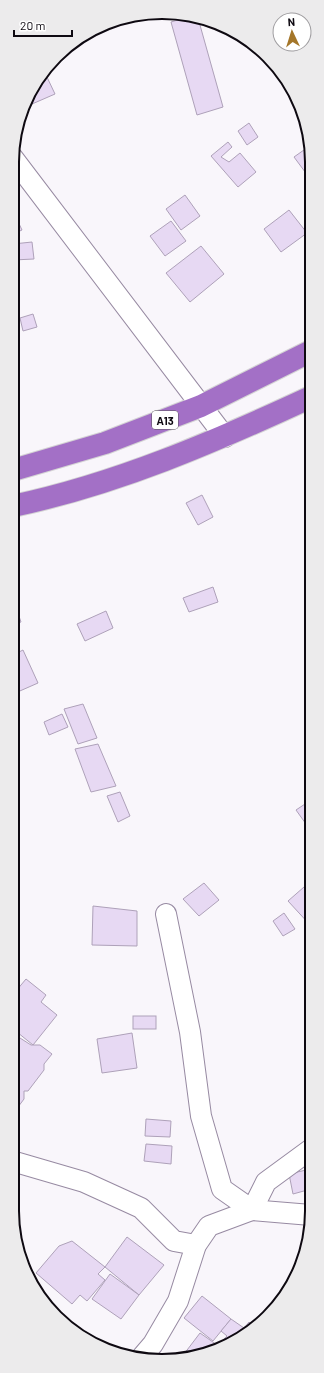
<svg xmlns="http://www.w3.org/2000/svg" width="324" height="1373" font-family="Barlow,sans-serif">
<rect width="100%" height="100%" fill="#f9f6fb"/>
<g fill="#e7d9f3" stroke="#aea1b9">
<path d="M191,16L198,18L223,107L197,115L171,22Z"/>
<path d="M46,75L55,94L32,104L29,97L32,87L40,78Z"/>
<path d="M249,123L258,137L247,145L238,131Z"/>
<path d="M228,142L232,147L221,157L229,162L240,153L256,172L238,187L211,156Z"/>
<path d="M311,145V180L294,157Z"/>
<path d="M185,195L200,216L181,230L166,209Z"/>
<path d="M289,210L307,233L281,252L264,229Z"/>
<path d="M13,211L22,230L13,234Z"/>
<path d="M171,221L186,241L165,256L150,236Z"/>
<path d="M32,242L34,259L13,260V244Z"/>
<path d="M201,246L224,274L190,302L166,273Z"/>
<path d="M33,314L37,327L23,331L20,318Z"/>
<path d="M202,495L213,517L198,525L186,503Z"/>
<path d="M213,587L218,602L189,612L183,598Z"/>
<path d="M13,599L21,622L13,625Z"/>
<path d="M106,611L113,628L85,641L77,624Z"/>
<path d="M23,650L38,683L13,694V655Z"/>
<path d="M83,704L97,738L78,744L64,709Z"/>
<path d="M62,714L68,727L49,735L44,722Z"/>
<path d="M98,744L116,786L91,792L75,749Z"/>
<path d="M120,792L130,816L118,822L107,796Z"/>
<path d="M311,800V821L306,824L296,810Z"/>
<path d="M204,883L219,900L199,916L183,899Z"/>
<path d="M304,887L311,894V926L288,901Z"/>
<path d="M93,906L137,911V946L92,945Z"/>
<path d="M284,913L295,929L283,936L273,921Z"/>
<path d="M12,938L19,943L12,952Z"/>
<path d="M26,979L46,995L41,1002L57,1015L33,1045L12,1028V988L16,991Z"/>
<rect x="133" y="1016" width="23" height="13"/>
<path d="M132,1033L137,1068L102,1073L97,1039Z"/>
<path d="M20,1038L31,1045H40L52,1054L44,1064V1070L28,1091H24V1099L12,1115V1049Z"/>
<path d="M146,1119L171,1121L170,1137L145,1136Z"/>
<path d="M146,1144L172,1146L171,1164L144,1161Z"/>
<path d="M306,1170L311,1189L293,1194L289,1174Z"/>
<path d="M127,1237L164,1265L139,1295L105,1267Z"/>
<path d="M72,1241L105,1267L98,1274L105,1280L87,1301L80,1295L72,1304L36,1273L59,1246Z"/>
<path d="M110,1274L139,1295L121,1319L92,1299Z"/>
<path d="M202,1296L231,1319L213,1341L184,1318Z"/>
<path d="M231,1319L244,1328L249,1322L255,1328L221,1346L219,1344L227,1336L221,1331Z"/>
<path d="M200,1333L220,1347L201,1356L181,1358Z"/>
</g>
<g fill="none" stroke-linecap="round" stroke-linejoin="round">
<defs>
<g id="street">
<path d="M13,158L225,437"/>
<path d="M166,914L190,1032L201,1116L222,1189L252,1210L311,1215"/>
<path d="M12,1161L84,1182L141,1208L174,1241L196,1245"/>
<path d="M141,1358L153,1344L178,1301L196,1245L209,1226L252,1210L266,1182L311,1149"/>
</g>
<g id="highway">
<path d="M13,470L105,443L201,406L311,351"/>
<path d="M13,506C117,484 214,442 311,397"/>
</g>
</defs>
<use href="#street" stroke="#978aa2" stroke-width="22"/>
<use href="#highway" stroke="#d4d3d4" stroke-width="24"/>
<use href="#street" stroke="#fff" stroke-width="20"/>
<use href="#highway" stroke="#a370c6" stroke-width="22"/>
</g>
<g text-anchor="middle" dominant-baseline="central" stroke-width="3" stroke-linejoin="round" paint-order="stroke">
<rect fill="#fff" stroke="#565358" stroke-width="1" x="152" y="411" width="26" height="18" rx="3"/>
<g font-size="11" font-weight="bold" fill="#0e0911">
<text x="165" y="420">A13</text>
</g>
</g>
<path d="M0 0H324V1373H0ZM162 19H162A143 143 0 0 1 305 162V1211A143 143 0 0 1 162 1354H162A143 143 0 0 1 19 1211V162A143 143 0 0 1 162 19Z" fill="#ecebec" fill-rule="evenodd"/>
<path fill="none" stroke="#0e0911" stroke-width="2" d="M162 19H162A143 143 0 0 1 305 162V1211A143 143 0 0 1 162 1354H162A143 143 0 0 1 19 1211V162A143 143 0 0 1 162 19Z"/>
<g transform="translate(292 32) rotate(356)"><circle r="19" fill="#ffffff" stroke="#9f9da0"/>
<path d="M0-3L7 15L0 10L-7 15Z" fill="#a47629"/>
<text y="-6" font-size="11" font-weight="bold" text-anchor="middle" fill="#0e0911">N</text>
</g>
<path d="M14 30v6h58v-6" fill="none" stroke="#0e0911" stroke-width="2"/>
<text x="20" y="30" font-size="12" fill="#0e0911" stroke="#ffffff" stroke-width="3" paint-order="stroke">20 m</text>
</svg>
